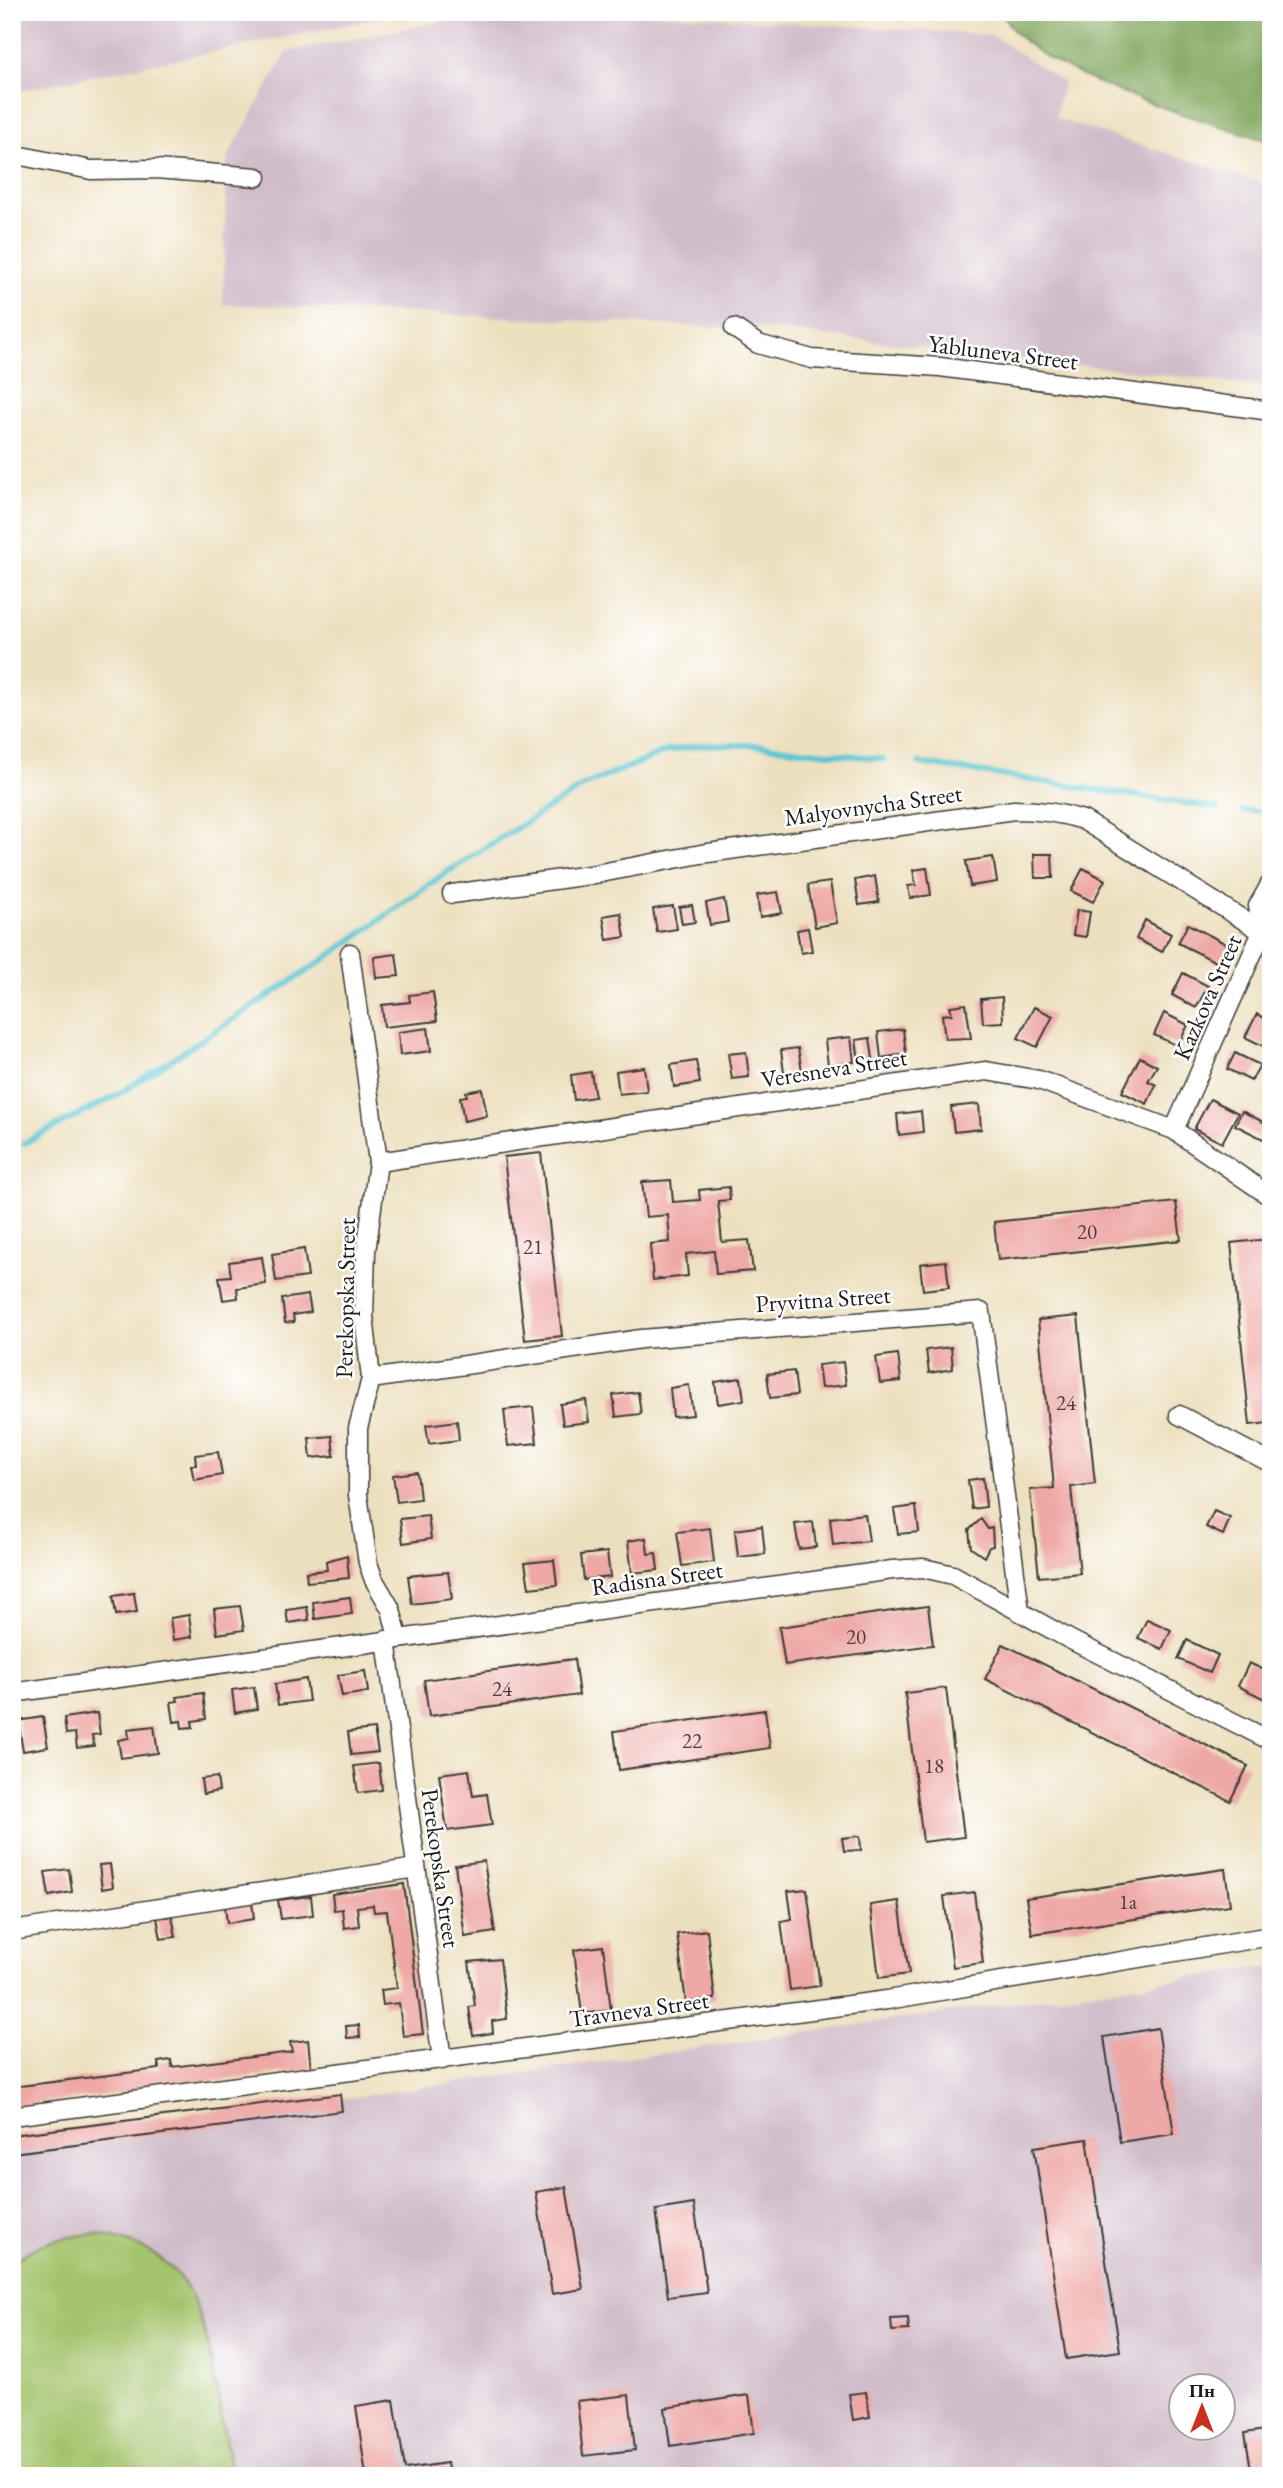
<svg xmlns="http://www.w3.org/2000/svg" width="1283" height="2488" font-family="'EB Garamond',serif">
<rect width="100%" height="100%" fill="#fff"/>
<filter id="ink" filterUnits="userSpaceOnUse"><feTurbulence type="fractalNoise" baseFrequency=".0143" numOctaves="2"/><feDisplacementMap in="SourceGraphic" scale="14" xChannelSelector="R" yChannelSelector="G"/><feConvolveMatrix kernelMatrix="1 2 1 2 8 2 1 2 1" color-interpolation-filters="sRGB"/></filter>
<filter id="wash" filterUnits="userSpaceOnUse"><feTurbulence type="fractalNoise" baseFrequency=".00686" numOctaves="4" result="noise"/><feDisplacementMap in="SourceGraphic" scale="28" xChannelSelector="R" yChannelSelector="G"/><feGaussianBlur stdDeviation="1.57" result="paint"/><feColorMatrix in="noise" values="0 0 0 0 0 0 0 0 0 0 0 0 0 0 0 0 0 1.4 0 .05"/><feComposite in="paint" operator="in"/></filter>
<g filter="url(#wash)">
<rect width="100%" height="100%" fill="#ede0bf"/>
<g fill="#d1bdca" fill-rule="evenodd">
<path d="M12,12H410L12,92Z"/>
<path d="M488,12H626L992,35L1063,82L1055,118L1271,186V387L777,330L223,304L227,158L287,52Z"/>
<path d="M1271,1966V2476H12V2146ZM1182,2386H1224V2428H1182Z"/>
</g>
<path fill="#a4c36c" stroke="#607044" stroke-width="2" d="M96,2234C184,2250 199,2296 214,2376C220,2409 226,2442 232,2476H12V2263C36,2242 65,2236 96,2234Z"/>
<path fill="#83a960" stroke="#50623e" stroke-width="2" d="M1003,12H1271V142C1211,122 1021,73 1003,12Z"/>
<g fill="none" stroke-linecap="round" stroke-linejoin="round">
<g stroke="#59c5d0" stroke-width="6">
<path d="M919,763L1217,808"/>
<path d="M1243,811H1271"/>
<path d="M24,1143L117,1095L322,961L447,872L585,785L667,751L701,745H756L883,759"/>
</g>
</g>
<g id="blocks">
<g fill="#eea8a5">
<path d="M1034,854H1052L1053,878H1035Z"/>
<path d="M993,857L997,882L970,886L966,861Z"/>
<path d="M927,868L931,895L910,898L908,886L916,885L913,870Z"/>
<path d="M1083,868L1105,880L1093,902L1071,891Z"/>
<path d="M875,876L879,902L859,905L855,880Z"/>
<path d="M830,882L837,923L815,927L808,885Z"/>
<path d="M778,892L782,913L760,917L757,895Z"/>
<path d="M724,899L728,922L710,925L706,903Z"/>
<path d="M692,905L695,922L682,924L679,907Z"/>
<path d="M673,906L677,929L657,932L653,909Z"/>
<path d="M1077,910L1090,912L1086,937L1073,935Z"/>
<path d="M621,913L625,937L607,940L603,916Z"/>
<path d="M1145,920L1171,934L1162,952L1136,939Z"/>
<path d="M1188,924L1230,946L1220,964L1178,943Z"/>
<path d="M808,928L812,951L801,953L797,930Z"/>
<path d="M396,954L399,976L376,978L374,957Z"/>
<path d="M1183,973L1208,986L1196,1008L1172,995Z"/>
<path d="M433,992L437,1021L384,1027L382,1005L410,1002L409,995Z"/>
<path d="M1002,997L1003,1022L983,1023L981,999Z"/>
<path d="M966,1004L971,1038L945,1039L942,1015L952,1014L950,1006Z"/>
<path d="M1034,1007L1053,1016L1037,1047L1018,1038Z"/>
<path d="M1164,1013L1188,1025L1178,1046L1154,1035Z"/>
<path d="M1257,1014L1271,1022V1050L1245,1037Z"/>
<path d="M428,1028L431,1051L400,1055L398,1032Z"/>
<path d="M903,1029L906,1054L881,1058L878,1032Z"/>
<path d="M851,1037L854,1062L828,1065L825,1040Z"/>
<path d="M870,1038L873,1059L859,1061L856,1040Z"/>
<path d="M798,1048L802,1071L784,1073L781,1050Z"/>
<path d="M746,1052L749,1077L732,1079L728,1054Z"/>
<path d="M1235,1053L1260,1065L1251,1081L1227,1069Z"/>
<path d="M1140,1057L1157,1066L1148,1081L1156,1085L1147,1104L1122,1092Z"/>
<path d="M696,1061L700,1083L674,1087L671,1065Z"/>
<path d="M644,1067L647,1091L619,1094L616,1071Z"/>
<path d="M591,1072L595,1097L574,1100L571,1075Z"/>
<path d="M482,1089L487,1116L464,1121L460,1097L467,1096L466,1092Z"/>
<path d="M1210,1099L1238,1113L1222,1143L1194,1129Z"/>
<path d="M979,1104L981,1129L954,1132L951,1107Z"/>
<path d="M921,1111L923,1132L899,1135L897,1114Z"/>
<path d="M1242,1111L1271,1126V1143L1235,1125Z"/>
<path d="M541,1153L562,1336L525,1340L504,1157Z"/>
<path d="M671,1180L673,1202L700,1200L699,1190L729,1187L730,1200L718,1201L722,1242L749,1240L753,1271L716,1274L714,1251L686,1254L688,1276L653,1280L650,1244L670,1242L668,1215L646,1217L642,1182Z"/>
<path d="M1176,1202L1181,1240L998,1260L994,1222Z"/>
<path d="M1269,1239L1271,1423L1250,1425L1231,1243Z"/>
<path d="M304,1249L308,1277L276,1281L272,1254Z"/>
<path d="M262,1257L266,1284L237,1288L238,1298L223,1300L219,1277L231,1276L229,1262Z"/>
<path d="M946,1261L949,1287L923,1290L920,1264Z"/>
<path d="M308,1295L311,1312L293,1315L294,1322L285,1323L282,1299Z"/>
<path d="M1078,1316L1095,1484L1071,1487L1080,1573L1039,1577L1030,1490L1054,1488L1038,1320Z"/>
<path d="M951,1347L953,1369L929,1373L926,1350Z"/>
<path d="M898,1354L901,1381L880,1383L876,1357Z"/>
<path d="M843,1362L846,1385L821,1388L818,1365Z"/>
<path d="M794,1371L797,1395L770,1398L767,1374Z"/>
<path d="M741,1378L744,1400L718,1404L715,1382Z"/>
<path d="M689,1385L693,1415L673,1417L670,1388Z"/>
<path d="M638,1392L641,1414L616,1417L613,1395Z"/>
<path d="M586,1400L589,1422L563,1425L560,1404Z"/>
<path d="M533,1407L537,1443L508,1446L504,1410Z"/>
<path d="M457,1421L459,1440L429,1444L426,1425Z"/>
<path d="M332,1436L334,1456L311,1458L309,1438Z"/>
<path d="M218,1452L222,1475L194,1480L191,1465H196L195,1455Z"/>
<path d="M417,1472L420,1499L397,1502L393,1475Z"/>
<path d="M983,1478L986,1507L972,1509L968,1480Z"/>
<path d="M916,1506L919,1532L898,1534L894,1509Z"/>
<path d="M1214,1511L1230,1518L1223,1535L1206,1527Z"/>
<path d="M865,1514L869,1541L833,1545L830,1518Z"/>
<path d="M428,1516L431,1539L403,1543L400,1519Z"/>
<path d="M981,1519L988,1529L992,1528L993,1546L989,1547L984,1557L971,1548L969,1530Z"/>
<path d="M813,1522L816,1547L799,1549L795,1524Z"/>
<path d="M762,1526L765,1554L738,1557L735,1530Z"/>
<path d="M710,1528L714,1562L682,1566L677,1532Z"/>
<path d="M646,1538L648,1554L656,1553L658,1570L632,1573L628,1541Z"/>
<path d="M607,1552L610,1577L584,1580L581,1555Z"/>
<path d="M347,1555L349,1578L307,1582L306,1572L327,1570L326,1561Z"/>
<path d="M554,1560L557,1585L529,1588L525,1563Z"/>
<path d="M448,1572L452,1599L412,1604L408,1576Z"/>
<path d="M134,1593L137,1612L116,1615L113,1596Z"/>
<path d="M350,1597L352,1614L315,1619L313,1602Z"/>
<path d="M240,1606L244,1630L217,1634L214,1609Z"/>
<path d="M928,1606L933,1645L785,1665L779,1627Z"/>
<path d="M307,1607L309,1620L288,1623L286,1610Z"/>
<path d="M189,1615L192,1637L173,1640L170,1618Z"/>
<path d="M1147,1619L1171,1630L1162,1649L1138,1638Z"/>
<path d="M1187,1640L1218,1655L1210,1673L1178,1659Z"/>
<path d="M1003,1644L1248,1766L1230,1801L985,1679Z"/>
<path d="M574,1659L579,1695L429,1716L424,1680Z"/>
<path d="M1249,1663L1271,1673V1702L1238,1686Z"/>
<path d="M365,1671L368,1692L342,1696L338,1675Z"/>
<path d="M306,1679L309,1701L278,1705L275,1684Z"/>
<path d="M254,1687L257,1709L235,1713L232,1690Z"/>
<path d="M946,1688L964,1837L923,1842L905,1693Z"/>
<path d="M203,1693L206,1719L192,1721L193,1727L182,1728L181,1721L174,1722L171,1702L178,1701L177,1697Z"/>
<path d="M765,1710L770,1748L619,1770L614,1731Z"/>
<path d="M97,1713L100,1734L92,1735L94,1746L77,1748L75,1733L66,1734L64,1718Z"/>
<path d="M43,1717L48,1747L23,1751L18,1721Z"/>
<path d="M154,1726L158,1753L121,1758L118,1740L129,1738L128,1729Z"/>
<path d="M374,1729L378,1752L351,1755L348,1732Z"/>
<path d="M379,1763L382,1790L358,1793L354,1766Z"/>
<path d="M469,1770L473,1796L487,1794L492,1825L447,1831L439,1774Z"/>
<path d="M217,1777L219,1791L203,1794L201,1779Z"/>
<path d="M860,1836L861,1850L844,1851L842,1838Z"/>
<path d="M484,1861L495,1932L465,1937L455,1865Z"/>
<path d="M110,1864L113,1887L102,1889L99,1865Z"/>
<path d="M69,1869L72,1892L49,1896L45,1872Z"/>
<path d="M1225,1869L1230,1905L1032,1934L1026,1898Z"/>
<path d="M16,1876L20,1901H12V1877Z"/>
<path d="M404,1884L423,2034L403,2036L399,2003L383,2005L381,1990L397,1988L387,1911L374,1912L373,1905L357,1907L359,1926L344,1928L342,1909L334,1910L332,1894Z"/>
<path d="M807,1889L820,1986L790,1990L781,1921L792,1919L788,1891Z"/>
<path d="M974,1892L983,1963L953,1967L944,1896Z"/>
<path d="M311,1896L313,1915L281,1919L278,1900Z"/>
<path d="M252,1901L254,1919L227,1923L225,1905Z"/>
<path d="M899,1901L909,1974L879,1978L870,1905Z"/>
<path d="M172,1916L176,1937L161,1939L157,1918Z"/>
<path d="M707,1930L715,1999L686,2003L677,1934Z"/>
<path d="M603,1946L611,2010L582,2014L574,1950Z"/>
<path d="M500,1959L507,2019L492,2021L493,2033L473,2036L469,2007L475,2006L469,1962Z"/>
<path d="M359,2025L360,2037L347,2038L346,2026Z"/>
<path d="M1158,2028L1174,2134L1120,2142L1104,2037Z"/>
<path d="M308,2040L311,2069L12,2107V2087L159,2069L158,2062L171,2060L172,2067L292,2052L290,2042Z"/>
<path d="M340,2094L342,2111L12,2153V2135Z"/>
<path d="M1087,2139L1120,2351L1066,2359L1034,2147Z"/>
<path d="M566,2187L583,2289L552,2294L536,2192Z"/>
<path d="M694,2204L707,2292L668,2297L656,2210Z"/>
<path d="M908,2318L909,2330L892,2331L891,2319Z"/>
<path d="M866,2392L870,2417L853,2420L849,2394Z"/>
<path d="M629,2395L635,2450L583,2456L577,2401Z"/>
<path d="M749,2395L754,2433L670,2446L665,2408Z"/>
<path d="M394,2400L405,2469L447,2463L449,2476H366L356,2406Z"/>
<path d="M1271,2429V2476H1252L1245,2433Z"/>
</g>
</g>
</g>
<g filter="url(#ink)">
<use href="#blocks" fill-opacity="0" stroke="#3b3934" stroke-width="2"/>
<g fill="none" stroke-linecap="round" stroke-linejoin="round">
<defs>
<g id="street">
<path d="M12,154L91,170L156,169L257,177"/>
<path d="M734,328L758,344L812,359L940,367L1271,411"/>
<path d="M452,894L590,875L701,854L1014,810C1039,810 1059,812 1083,820L1271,937"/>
<path d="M350,953L378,1162L366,1252L364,1316L371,1379L358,1428V1495L368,1563L374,1580L391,1609L398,1638"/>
<path d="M1174,1130L1262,932L1258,906L1271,883"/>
<path d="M378,1162L986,1071L1039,1080L1174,1130L1271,1197"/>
<path d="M371,1379L641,1339L981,1312L1020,1611"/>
<path d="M1179,1415L1271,1463"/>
<path d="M386,1640L442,2060"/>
<path d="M12,1693L892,1570L923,1568L953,1575L1069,1639L1271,1741"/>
<path d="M12,1931L416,1868"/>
<path d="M12,2116L887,2000L1271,1936"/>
</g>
</defs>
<use href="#street" stroke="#3b3934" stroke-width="21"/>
<use href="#street" stroke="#fff" stroke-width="18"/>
</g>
</g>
<g text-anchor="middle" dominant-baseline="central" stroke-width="5" stroke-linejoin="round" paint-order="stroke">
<g font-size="21" fill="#503f3e">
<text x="1087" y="1231">20</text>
<text x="533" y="1246">21</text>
<text x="1066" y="1402">24</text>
<text x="856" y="1636">20</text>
<text x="502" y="1688">24</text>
<text x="692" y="1740">22</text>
<text x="934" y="1765">18</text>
<text x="1128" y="1901">1а</text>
</g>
<g font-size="24" fill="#1c1c1c" stroke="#fff">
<text transform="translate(1003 352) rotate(7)">Yabluneva Street</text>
<text transform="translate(873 805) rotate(-8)">Malyovnycha Street</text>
<text transform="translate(1207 997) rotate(-66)">Kazkova Street</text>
<text transform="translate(834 1068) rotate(-9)">Veresneva Street</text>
<text transform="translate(345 1298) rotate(-89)">Perekopska Street</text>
<text transform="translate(823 1299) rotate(-4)">Pryvitna Street</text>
<text transform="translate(657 1578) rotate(-8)">Radisna Street</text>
<text transform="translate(441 1868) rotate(82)">Perekopska Street</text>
<text transform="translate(639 2009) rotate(-8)">Travneva Street</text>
</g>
</g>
<rect width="1283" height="2488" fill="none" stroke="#fff" stroke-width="42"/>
<g transform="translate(1202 2407)"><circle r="33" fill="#ffffff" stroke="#a4a4a4" stroke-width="2"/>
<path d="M0-5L12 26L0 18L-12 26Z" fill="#c8321e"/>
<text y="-10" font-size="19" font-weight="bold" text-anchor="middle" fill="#1c1c1c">Пн</text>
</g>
</svg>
